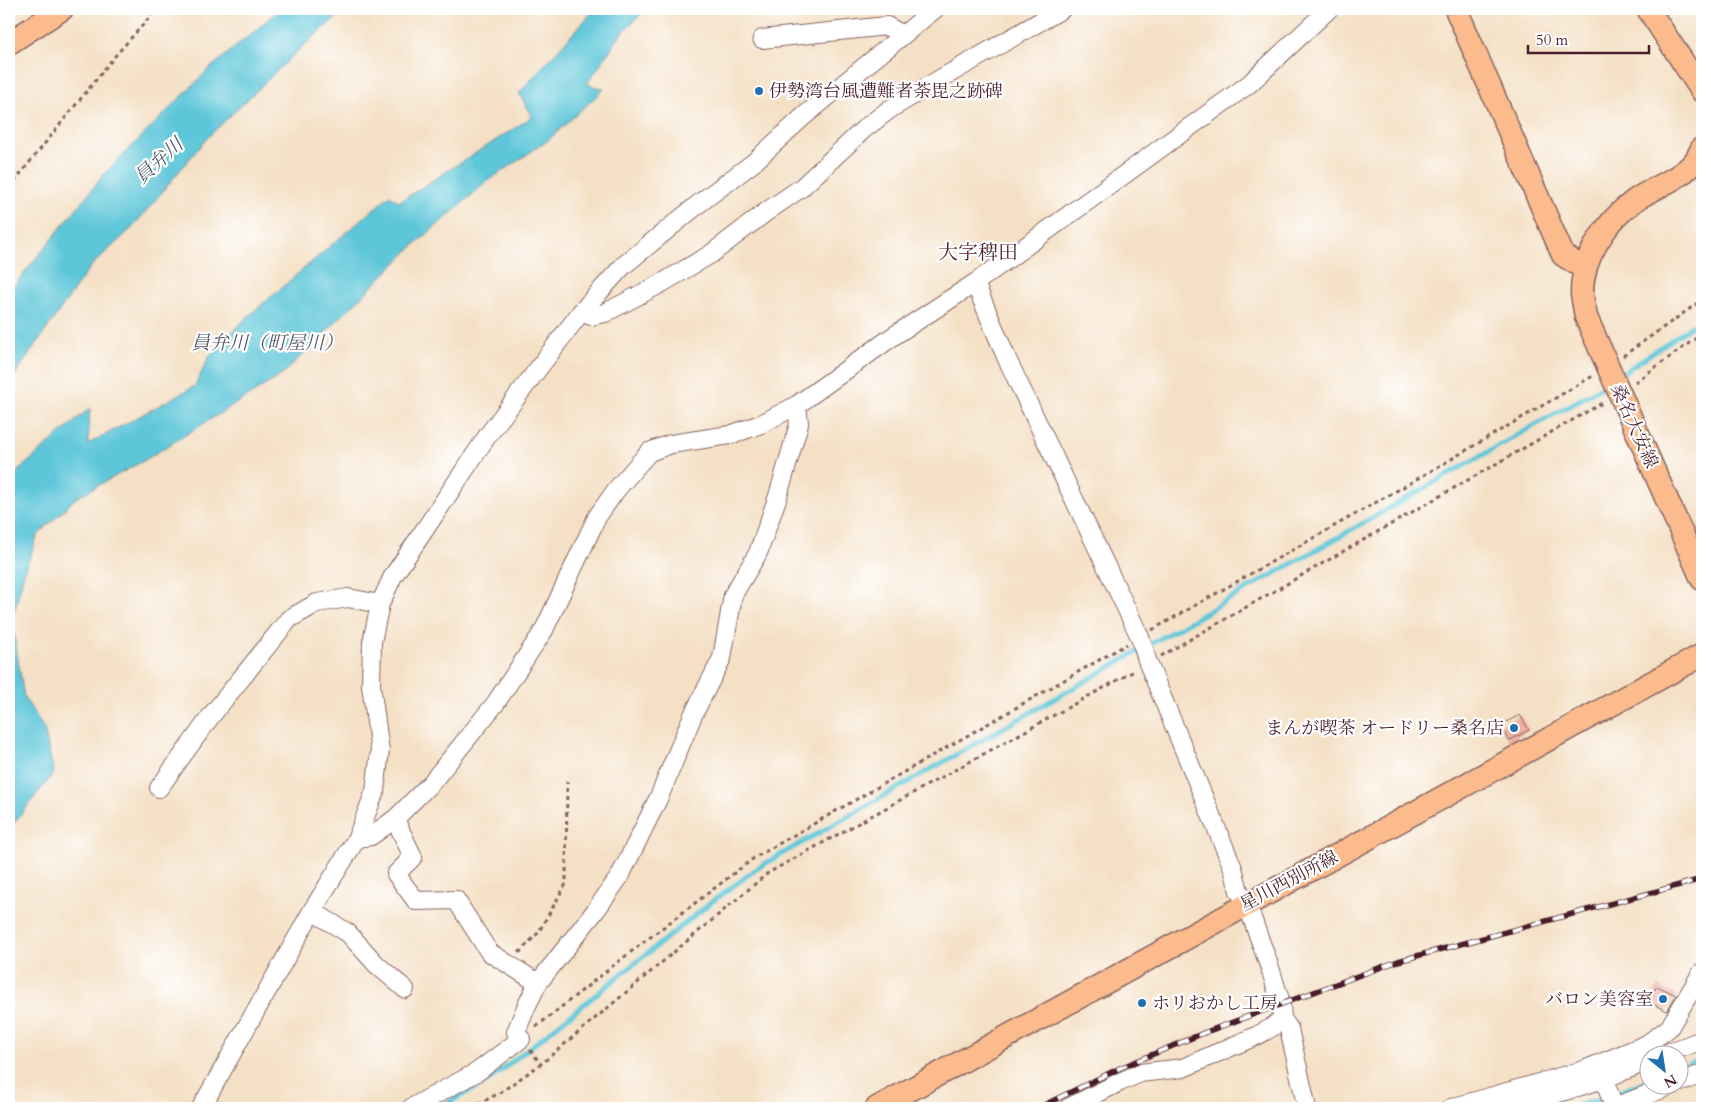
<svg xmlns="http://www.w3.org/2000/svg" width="1711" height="1117" font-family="Cardo,'Noto Serif JP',serif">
<rect width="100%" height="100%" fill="#fff"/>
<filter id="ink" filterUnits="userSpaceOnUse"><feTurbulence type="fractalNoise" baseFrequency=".02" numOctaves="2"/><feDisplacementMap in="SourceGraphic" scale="10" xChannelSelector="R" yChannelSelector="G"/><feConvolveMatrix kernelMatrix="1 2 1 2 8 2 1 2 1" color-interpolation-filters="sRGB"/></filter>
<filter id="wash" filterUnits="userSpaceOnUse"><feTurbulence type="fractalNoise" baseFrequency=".0096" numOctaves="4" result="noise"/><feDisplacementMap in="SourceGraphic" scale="20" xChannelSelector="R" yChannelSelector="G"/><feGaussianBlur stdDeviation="1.12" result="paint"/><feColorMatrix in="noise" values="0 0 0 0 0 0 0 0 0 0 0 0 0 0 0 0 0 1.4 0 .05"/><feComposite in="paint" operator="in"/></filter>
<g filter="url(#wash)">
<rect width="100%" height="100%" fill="#f4e0c5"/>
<g fill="#5dc6d9" stroke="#547282">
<path d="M281,9H346L301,48L207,138L132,228L91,266L9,383V292L106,172L209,69Z"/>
<path d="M595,9H646L621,34L587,84L604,89L547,141L489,180L411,248L282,375L145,460L77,497L38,535L24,573L12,621L24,697L44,729L54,773L9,829V483L20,469L90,408L88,444L195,386L209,357L245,319L390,195L399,202L532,117L519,93Z"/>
</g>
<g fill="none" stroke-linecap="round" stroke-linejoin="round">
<g stroke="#5dc6d9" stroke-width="5">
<path d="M1618,376L1702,319"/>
<path d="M1678,1069L1702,1059"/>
<path d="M438,1108L488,1081L713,901L759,867L1609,383"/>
<path d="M1570,1108L1599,1099L1648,1081"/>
</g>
</g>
<g id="blocks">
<g fill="#ecb0a1">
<path d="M1520,715L1529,730L1509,741L1500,725Z"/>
<path d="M1657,986L1676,995L1667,1011L1648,1002Z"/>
</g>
</g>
</g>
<g filter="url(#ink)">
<use href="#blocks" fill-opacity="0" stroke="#866361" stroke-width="1"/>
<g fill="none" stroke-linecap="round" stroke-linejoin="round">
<defs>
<g id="minor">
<path d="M762,39L887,26L903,35"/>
<path d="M975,283L1007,359L1140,637L1148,663L1233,868L1239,891L1247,904L1270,968L1281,1003L1282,1019L1289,1029L1307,1108"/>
<path d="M581,312L591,316L605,313L662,283L711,254L766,212L801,188L864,129L890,109L940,79L1062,9"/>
<path d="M159,788L211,716L289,619L317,603L348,598L380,604"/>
<path d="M395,819L413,857L396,874L416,901L456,900L489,952L538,983"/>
<path d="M357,838L371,836L395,819L432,782L495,704L544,630L597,517L616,490L649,452L671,444L730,435L761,424L797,405L892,337L975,283L1249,84L1329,9"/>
<path d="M312,911L348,933L377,965L405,989"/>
<path d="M1665,1054L1702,1040"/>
<path d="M1604,1079L1648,1061"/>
<path d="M1678,1083L1702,1074"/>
<path d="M201,1108L312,911L357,838L375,791L380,751L371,685L372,642L380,604L393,576L413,547L488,435L581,312L623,266L701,202L753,163L804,116L935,9"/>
<path d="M411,1108L477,1072L521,1039L516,1032L527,1005L538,983L596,910L620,876L659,797L693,715L722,658L733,595L758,553L778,496L799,424L797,405"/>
<path d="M1068,1108L1120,1082L1140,1073L1183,1068L1201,1060L1256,1036L1271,1028L1282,1019"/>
<path d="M1451,1108L1584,1070L1647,1044L1669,1028L1702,972"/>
<path d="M1510,1108L1604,1079L1614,1107"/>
<path d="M1612,1108L1675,1084"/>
</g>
<g id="major">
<path d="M1456,9L1563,255L1585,269"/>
<path d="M1648,9L1702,91"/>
<path d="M9,43L62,9"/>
<path d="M1702,148C1700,152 1698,157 1695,161C1680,180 1653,187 1634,201C1607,221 1581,258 1582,294C1583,302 1585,310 1586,317L1702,579"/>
<path d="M877,1108L1702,655"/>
</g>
</defs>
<use href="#minor" stroke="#866361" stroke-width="20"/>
<use href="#major" stroke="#866361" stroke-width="25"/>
<g stroke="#866361" stroke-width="3" stroke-dasharray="4 4" stroke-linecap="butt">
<path d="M9,188L115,56L157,9"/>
<path d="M1623,356L1702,300"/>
<path d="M1635,382L1702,334"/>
<path d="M1152,630L1424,475L1593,376"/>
<path d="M1161,656L1604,402"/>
<path d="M519,953L538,933L566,884L567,781"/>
<path d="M536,1027L623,958L754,858L1127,644"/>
<path d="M530,1050L541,1064"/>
<path d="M471,1108L501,1092L541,1064L768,873L1136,670"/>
</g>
<use href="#minor" stroke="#fff" stroke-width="18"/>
<use href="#major" stroke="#fbbb8d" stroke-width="22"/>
<defs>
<path id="rail" d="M1038,1108L1120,1068L1206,1032L1398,961L1702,879"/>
</defs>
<use href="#rail" stroke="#4a1f2b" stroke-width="5.5"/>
<use href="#rail" stroke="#fff" stroke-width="4" stroke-dasharray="11" stroke-linecap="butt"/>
</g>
</g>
<g fill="#1f6fb2" stroke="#fff" stroke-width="2">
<circle cx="759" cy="91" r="5"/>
<circle cx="1514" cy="728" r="5"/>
<circle cx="1663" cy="999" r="5"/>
<circle cx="1142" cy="1003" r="5"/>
</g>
<g text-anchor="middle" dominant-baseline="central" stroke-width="4.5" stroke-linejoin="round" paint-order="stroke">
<g font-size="18" fill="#4a1f2b" stroke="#fff" text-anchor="start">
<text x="769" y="91">伊勢湾台風遭難者荼毘之跡碑</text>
<text x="1504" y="728" text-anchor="end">まんが喫茶 オードリー桑名店</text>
<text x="1653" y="999" text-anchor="end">バロン美容室</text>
<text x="1152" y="1003">ホリおかし工房</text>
</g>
<g font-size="18" fill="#4a1f2b" stroke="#fff">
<text transform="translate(1634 426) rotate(66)">桑名大安線</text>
<text transform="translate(1289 881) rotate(-28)">星川西別所線</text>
</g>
<g font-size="19" font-style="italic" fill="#515968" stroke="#fff">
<text transform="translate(159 161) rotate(-42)">員弁川</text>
<text x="267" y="343">員弁川（町屋川）</text>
</g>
<g font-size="20" fill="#4a1f2b" stroke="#fff">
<text x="978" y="252">大字稗田</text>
</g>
</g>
<rect width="1711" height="1117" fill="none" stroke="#fff" stroke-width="30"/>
<g transform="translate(1664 1070) rotate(150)"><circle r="24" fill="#ffffff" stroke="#b7a5aa"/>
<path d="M0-4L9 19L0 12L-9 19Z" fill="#1f6fb2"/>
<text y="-8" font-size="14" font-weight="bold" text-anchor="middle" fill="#4a1f2b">N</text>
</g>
<path d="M1528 45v8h121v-8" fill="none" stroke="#4a1f2b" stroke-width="2.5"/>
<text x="1536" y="45" font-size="15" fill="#4a1f2b" stroke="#ffffff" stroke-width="4" paint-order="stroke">50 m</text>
</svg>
